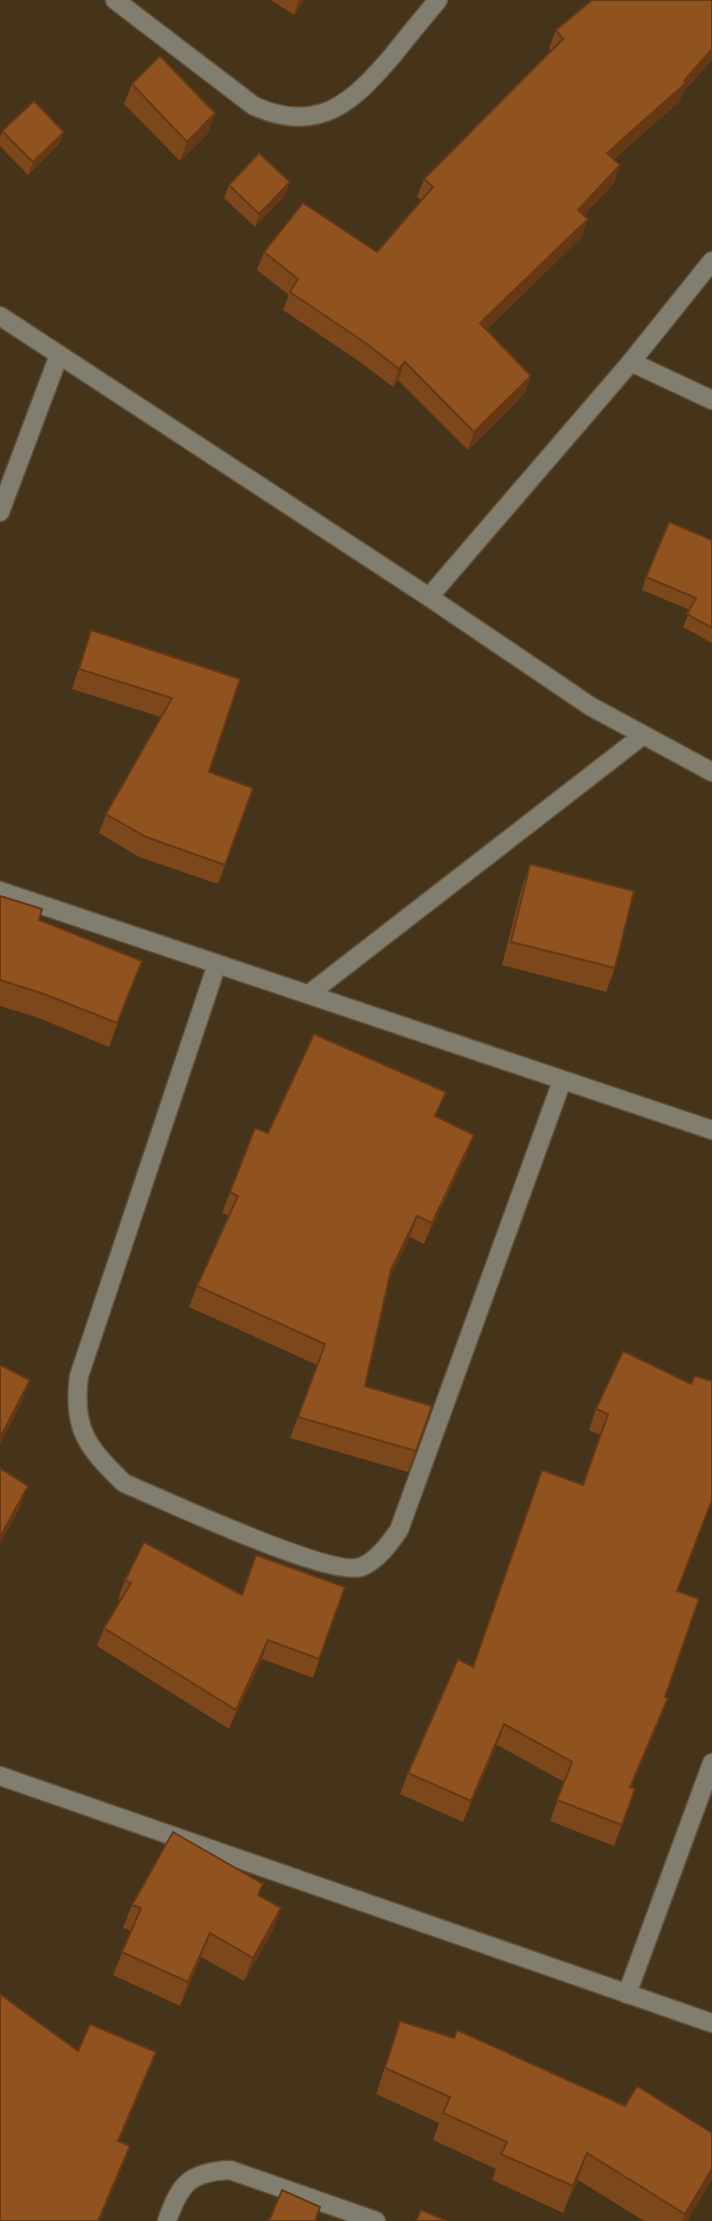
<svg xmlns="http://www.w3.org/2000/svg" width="712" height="2221" font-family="Commissioner,sans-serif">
<rect width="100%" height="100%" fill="#453419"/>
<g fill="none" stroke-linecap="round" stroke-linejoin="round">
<defs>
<g id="minor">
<path d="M115,0L254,106C319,135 353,102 393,55C408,36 423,18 438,0"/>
<path d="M0,316L429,597L590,706L712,772"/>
<path d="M631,362L712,400"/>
<path d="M0,512L59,355"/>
<path d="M429,597L631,362L712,261"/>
<path d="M0,891L712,1130"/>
<path d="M217,964L79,1376C72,1429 87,1447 124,1483C162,1499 330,1578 361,1567C377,1561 390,1543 399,1530L562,1081"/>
<path d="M309,994L642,736"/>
<path d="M0,1776L712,2023"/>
<path d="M627,1994L712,1763"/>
<path d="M167,2221C180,2184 189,2172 230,2170L376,2221"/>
</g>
</defs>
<use href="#minor" stroke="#625239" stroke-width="21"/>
<use href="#minor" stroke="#817d6f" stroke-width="18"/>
</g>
<g fill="#7c471a">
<path d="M271,0H304L294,15Z"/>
<path d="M712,0V60L683,92L679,102L614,159V183L584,215L582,237L486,330L531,376L524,394L468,450L398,380L393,387L360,362L283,310L289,295L257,270L264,252H377L422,201L417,197L424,179L552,51L549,48L556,30Z"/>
<path d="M132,84L215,113L208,133L180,161L124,104Z"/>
<path d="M2,131L64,132L59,144L28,175L0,146V137Z"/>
<path d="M290,182L285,195L255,227L224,198L229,185Z"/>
<path d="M712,540V643L683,627L690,610L642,590L646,577Z"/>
<path d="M91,630L240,679L209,772L253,788L218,884L139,857L99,833L106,814L161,717L72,689Z"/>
<path d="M530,864L615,968L606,992L502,965L522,887Z"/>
<path d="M0,896L39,920L142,961L109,1047L36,1017L0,1006Z"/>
<path d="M436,1117L466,1156L424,1244L410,1237L389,1279L365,1386L416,1451L408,1472L290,1438L317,1365L189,1307L197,1286L229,1216L222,1213L230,1192L268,1133Z"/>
<path d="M623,1351L678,1591L665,1697L660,1719L631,1788L635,1789L614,1846L550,1821L564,1782L497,1745L463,1822L400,1794L408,1773L583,1485L600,1435L589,1430L596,1409Z"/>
<path d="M125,1580L242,1595L345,1587L313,1678L262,1659L229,1729L97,1646L104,1628L120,1600L118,1599Z"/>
<path d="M259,1895L281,1908L272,1932L244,1981L201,1957L180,2006L113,1975L131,1931L123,1928L132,1905Z"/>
<path d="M400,2021L625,2106L712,2133V2179L687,2221H644L578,2180L563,2213L492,2180L496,2169L433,2140L439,2123L376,2094Z"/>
</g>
<g fill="#653915">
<path d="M299,0H304L294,15Z"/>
<path d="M712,49V60L683,92L679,102L600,171L607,153L684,81Z"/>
<path d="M215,113L208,133L180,161L187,142Z"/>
<path d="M64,132L59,144L28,175L33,162Z"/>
<path d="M620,165L614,183L572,228L578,210Z"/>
<path d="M290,182L285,195L255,227L259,214Z"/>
<path d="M588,219L582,237L473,342L480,323Z"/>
<path d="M405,362L398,380L393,387L399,369Z"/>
<path d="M531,376L524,394L468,450L474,432Z"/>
<path d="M142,961L133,985L109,1047L117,1023Z"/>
<path d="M474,1135L466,1156L424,1244L432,1223Z"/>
<path d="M417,1216L410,1237L384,1291L391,1270Z"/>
<path d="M30,1380L22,1402L0,1445V1438Z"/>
<path d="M28,1486L20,1508L0,1544V1537Z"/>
<path d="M268,1640L262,1659L229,1729L236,1710Z"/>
<path d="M668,1698L660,1719L622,1808L630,1787Z"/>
<path d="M504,1724L497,1745L463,1822L471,1801Z"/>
<path d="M281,1908L272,1932L244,1981L253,1958Z"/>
<path d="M210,1933L201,1957L180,2006L188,1982Z"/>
<path d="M156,2052L148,2074L110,2163L118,2141Z"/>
<path d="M130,2146L122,2168L100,2221H98Z"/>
<path d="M587,2153L578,2180L563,2213L573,2186Z"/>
<path d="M712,2169V2179L687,2221H682L685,2214Z"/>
</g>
<g fill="#90521e" stroke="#653915" stroke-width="2">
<path d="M592,0H712V49L684,81L686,83L607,153L620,165L578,210L588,219L480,323L531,376L474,432L405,362L399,369L367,344L290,292L298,279L264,252L303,203L377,252L433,187L424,179L563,39L556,30Z"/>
<path d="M160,56L215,113L187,142L132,84Z"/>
<path d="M34,101L64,132L33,162L2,131Z"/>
<path d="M259,153L290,182L259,214L229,185Z"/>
<path d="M669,522L712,540V628L687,614L696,598L646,577Z"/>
<path d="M91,630L240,679L209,772L253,788L225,865L146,837L106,814L172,698L79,669Z"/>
<path d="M530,864L634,891L615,968L511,942Z"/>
<path d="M0,896L42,909L39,920L142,961L117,1023L44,994L0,980Z"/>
<path d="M314,1034L446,1092L435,1116L474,1135L432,1223L417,1216L391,1270L365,1386L432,1406L416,1451L298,1417L325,1344L197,1286L238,1196L230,1192L255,1128L268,1133Z"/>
<path d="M623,1351L691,1384L695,1376L712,1381V1500L677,1591L699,1599L665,1697L668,1698L630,1787L635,1789L622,1825L557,1800L572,1762L504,1724L471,1801L408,1773L458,1659L473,1667L542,1470L583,1485L608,1414L596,1409Z"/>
<path d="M0,1365L30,1380L0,1438Z"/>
<path d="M0,1468L28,1486L0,1537Z"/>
<path d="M144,1542L242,1595L256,1555L345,1587L319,1659L268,1640L236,1710L104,1628L131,1583L125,1580Z"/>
<path d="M173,1832L263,1884L258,1895L281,1908L253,1958L210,1933L188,1982L122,1952L141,1908L132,1905Z"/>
<path d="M0,1994L78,2051L90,2024L156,2052L118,2141L130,2146L98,2221H0Z"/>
<path d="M400,2021L454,2038L457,2030L625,2106L637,2086L712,2133V2169L685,2214L587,2153L573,2186L501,2154L507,2142L443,2113L450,2097L385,2068Z"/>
<path d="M282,2190L320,2207L315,2221H269Z"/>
<path d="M421,2210L447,2221H416Z"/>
</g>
</svg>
